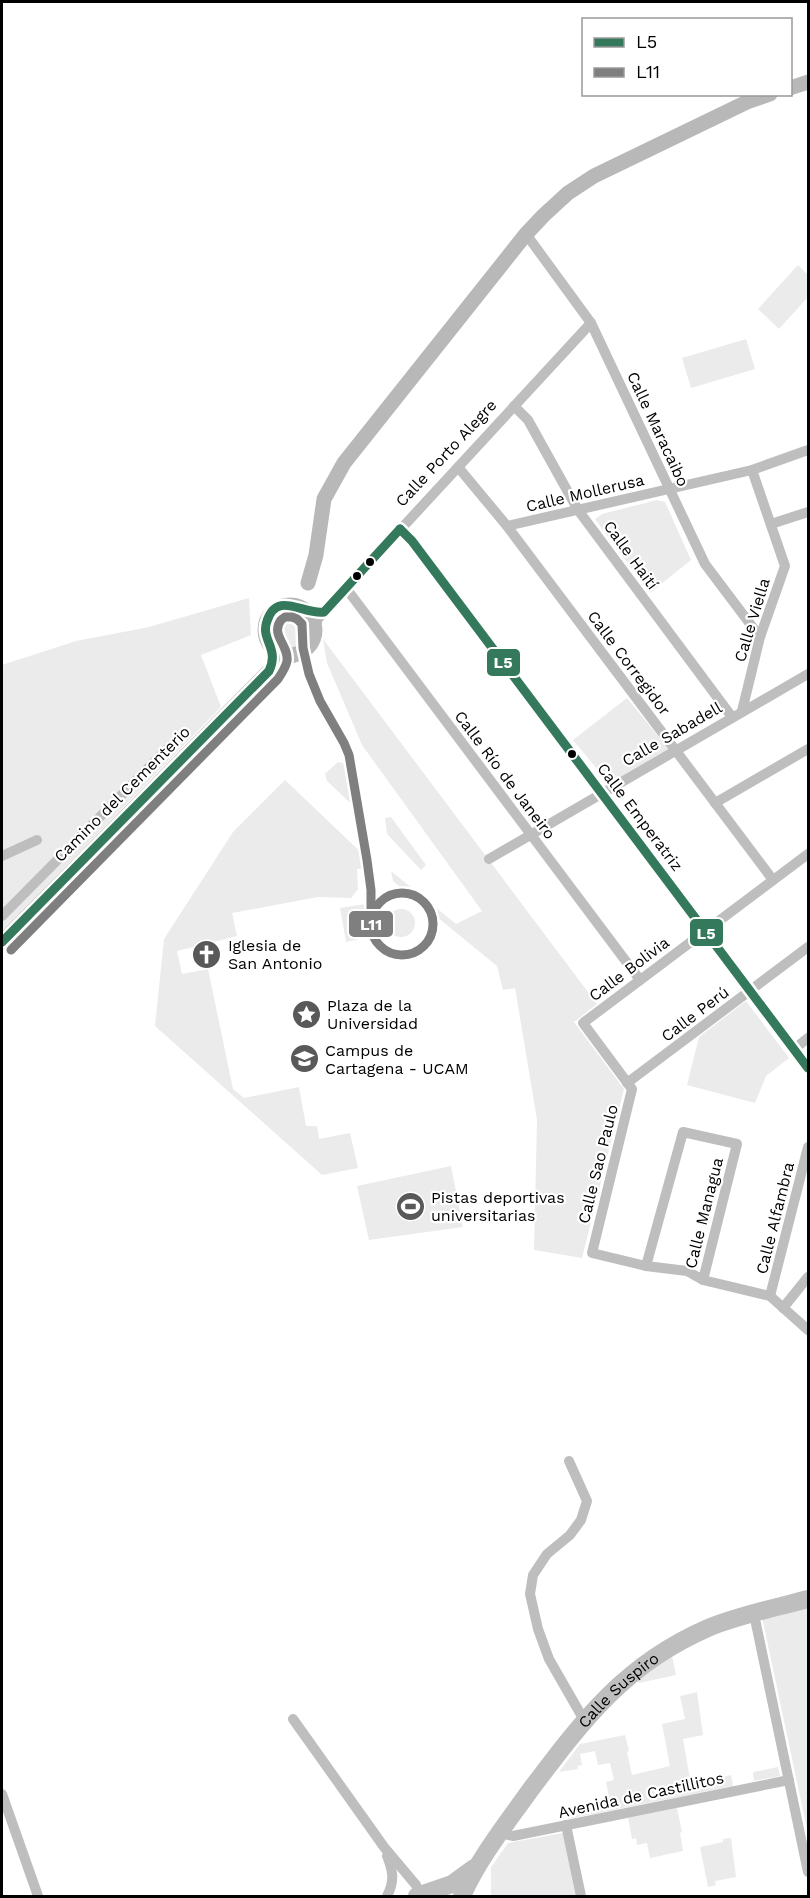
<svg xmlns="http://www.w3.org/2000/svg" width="810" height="1898" font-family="'Work Sans',sans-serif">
<rect width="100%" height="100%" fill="#fff"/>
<g fill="#ebebeb">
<path d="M798,265L808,275V297L779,329L758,309Z"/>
<path d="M746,339L755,369L691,388L682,358Z"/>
<path d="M657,500L665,502L691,560L650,593L595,519L602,514Z"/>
<path d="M249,598L251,635L201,655L221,707L2,931V665L76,641L149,627Z"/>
<circle cx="290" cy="630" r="25"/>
<path d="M323,639L597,1004L574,1022L624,1089L582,1258L534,1250L537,1120L515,988L503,990L497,966L393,881L391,871L456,924L482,911L362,745L327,663Z"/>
<path d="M627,698L671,752L612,787L573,740Z"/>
<path d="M338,762L343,763L359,796V811L327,781L325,774Z"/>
<path d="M285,780L370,861V868L357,869L358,889L351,898L318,897L232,913L237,936L177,951L182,974L208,969L233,1089L244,1098L299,1087L306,1126H317L319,1139L350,1133L358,1168L322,1175L155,1026L164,939L233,832Z"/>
<path d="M391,817L426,865L421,870L387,834L385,818Z"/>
<path d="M372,903L377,935L346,942L340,908Z"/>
<circle cx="401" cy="923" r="14"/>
<path d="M746,1001L789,1058L766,1076L755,1103L687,1085L699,1037Z"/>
<path d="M451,1166L463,1227L369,1240L357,1186Z"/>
<path d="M808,1605V1834L762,1617Z"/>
<path d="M672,1656L676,1675L639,1683L638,1681Z"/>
<path d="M697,1692L703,1735L683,1739L691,1785L731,1775L733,1786L568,1819L565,1809L585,1804L586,1807L610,1802L606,1782L614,1780L610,1763L598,1765L595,1751L580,1754L582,1765L578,1766V1769L559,1772L580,1744L625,1735L629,1751L627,1752L632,1775L670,1766L662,1724L685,1719L680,1696Z"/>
<path d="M778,1767L780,1776L754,1781L753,1772Z"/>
<path d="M677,1808L682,1832L680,1833L683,1851L650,1858L647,1843L637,1845L636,1838L632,1839L628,1818Z"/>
<path d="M568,1832L581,1896H491V1867L508,1843Z"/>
<path d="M731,1838L736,1877L715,1881L716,1885L708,1887L700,1847L723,1842V1839Z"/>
</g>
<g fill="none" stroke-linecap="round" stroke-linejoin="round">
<g stroke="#bebebe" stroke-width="10">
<path d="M526,234L591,323L705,564L760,637"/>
<path d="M514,406L528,420L578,510L732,717"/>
<path d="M458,467L507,526L773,880"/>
<path d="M771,524L808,512"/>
<path d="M507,526L752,470L808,450"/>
<path d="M400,529L412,541L808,1068"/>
<path d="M346,588L640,980"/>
<path d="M309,612L319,613L325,610"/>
<path d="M315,627L318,619L328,608L591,323"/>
<path d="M742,711L760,637L785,566L752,470"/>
<path d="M715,803L808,749"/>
<path d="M808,854L583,1023L632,1089L592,1253L646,1266L687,1271L703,1280L770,1296L808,1330"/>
<path d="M2,856L37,840"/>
<path d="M489,859L808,674"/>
<path d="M2,916L167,749"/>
<path d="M794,1049L808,1038"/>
<path d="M627,1083L808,947"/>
<path d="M646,1266L683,1132L737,1144L703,1280"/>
<path d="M770,1296L808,1147"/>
<path d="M783,1308L808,1277"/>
<path d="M569,1461L587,1501L581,1520L570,1535L547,1554L533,1575L530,1594L538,1629L549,1659L584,1720"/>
<path d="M750,1615L755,1619L808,1872"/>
<path d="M293,1719L384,1847L416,1885L421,1895"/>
<path d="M2,1794L38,1896"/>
<path d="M566,1825L581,1896"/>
<path d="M500,1833L513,1836L789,1780"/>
<path d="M387,1896C395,1881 393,1871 387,1856"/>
</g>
<g stroke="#b8b8b8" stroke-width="15">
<path d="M790,88L808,82"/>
<path d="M308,583L316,555L324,499L344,463L526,234L544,215L568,193L594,176L747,102L770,94"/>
<circle cx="290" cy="630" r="25"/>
<path d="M2,942L269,671L279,661L294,655"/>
</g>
<g stroke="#bebebe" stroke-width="18">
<path d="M417,1896L452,1884L474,1868"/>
<path id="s1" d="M462,1896C479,1858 506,1824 531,1789C583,1720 625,1664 708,1628C739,1615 775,1608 808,1599"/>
</g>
<defs>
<g id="bus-1">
<path d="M400,529L412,541L808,1068"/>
<path d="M2,942L269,671C280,648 260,640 267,621C277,590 303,615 324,612L400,529"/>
</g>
<g id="bus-2">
<circle cx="402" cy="924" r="31"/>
<path d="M11,950L278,679C282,673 286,667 287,661C289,645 270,635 281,620L285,617H292L297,619L302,624L303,648L309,674L320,701L344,743L349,755L367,860L371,890V920"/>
</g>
</defs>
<use href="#bus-1" stroke="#fff" stroke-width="14"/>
<use href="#bus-2" stroke="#fff" stroke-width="14"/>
<use href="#bus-1" stroke="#34795c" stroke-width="9"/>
<use href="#bus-2" stroke="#7f7f7f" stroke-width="9"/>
</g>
<defs>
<symbol id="church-disc" viewBox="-11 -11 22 22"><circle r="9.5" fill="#595959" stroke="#fff"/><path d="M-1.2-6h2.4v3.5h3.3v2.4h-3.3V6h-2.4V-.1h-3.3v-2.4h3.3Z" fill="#fff"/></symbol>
<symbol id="sight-disc" viewBox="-11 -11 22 22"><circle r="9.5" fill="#595959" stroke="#fff"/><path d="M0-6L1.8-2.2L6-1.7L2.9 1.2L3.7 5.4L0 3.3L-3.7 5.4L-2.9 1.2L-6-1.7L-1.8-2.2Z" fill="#fff"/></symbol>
<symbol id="university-disc" viewBox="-11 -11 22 22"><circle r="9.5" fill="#595959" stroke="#fff"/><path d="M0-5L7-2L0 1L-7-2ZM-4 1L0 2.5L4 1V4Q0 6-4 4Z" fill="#fff"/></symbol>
<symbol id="stadium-disc" viewBox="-11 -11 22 22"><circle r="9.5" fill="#595959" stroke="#fff"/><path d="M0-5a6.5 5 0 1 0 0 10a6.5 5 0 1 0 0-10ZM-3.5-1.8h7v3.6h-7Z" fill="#fff"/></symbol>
</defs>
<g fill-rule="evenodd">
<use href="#church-disc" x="190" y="938" width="33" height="33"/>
<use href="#sight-disc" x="290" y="998" width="33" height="33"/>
<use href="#university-disc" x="288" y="1042" width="33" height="33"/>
<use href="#stadium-disc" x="394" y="1190" width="33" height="33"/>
</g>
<g fill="#000" stroke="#fff" stroke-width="2">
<circle cx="370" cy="562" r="5"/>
<circle cx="357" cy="576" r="5"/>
<circle cx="572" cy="754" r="5"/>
</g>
<g text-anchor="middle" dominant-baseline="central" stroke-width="4.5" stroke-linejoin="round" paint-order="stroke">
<g font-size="16" fill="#000" stroke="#fff">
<text transform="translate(658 429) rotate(65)">Calle Maracaibo</text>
<text transform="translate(446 453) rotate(-47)">Calle Porto Alegre</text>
<text transform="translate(585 493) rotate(-13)">Calle Mollerusa</text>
<text transform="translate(631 555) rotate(54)">Calle Haití</text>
<text transform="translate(752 620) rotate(-73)">Calle Viella</text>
<text transform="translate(629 663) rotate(53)">Calle Corregidor</text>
<text transform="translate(672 734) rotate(-30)">Calle Sabadell</text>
<text transform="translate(505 775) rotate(53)">Calle Río de Janeiro</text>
<text transform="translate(122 794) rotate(-45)">Camino del Cementerio</text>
<text transform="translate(640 817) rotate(53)">Calle Emperatriz</text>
<text transform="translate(629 969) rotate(-37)">Calle Bolivia</text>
<text transform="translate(695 1014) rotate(-37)">Calle Perú</text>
<text transform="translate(598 1164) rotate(-76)">Calle Sao Paulo</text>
<text transform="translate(704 1213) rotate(-76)">Calle Managua</text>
<text transform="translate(775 1218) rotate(-76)">Calle Alfambra</text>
<text stroke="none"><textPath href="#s1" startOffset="260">Calle Suspiro</textPath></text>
<text transform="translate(641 1795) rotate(-12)">Avenida de Castillitos</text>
</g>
<g font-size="16" fill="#000" stroke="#fff" text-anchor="start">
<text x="228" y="945">Iglesia de<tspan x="228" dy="18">San Antonio</tspan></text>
<text x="327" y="1005">Plaza de la<tspan x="327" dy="18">Universidad</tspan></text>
<text x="325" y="1050">Campus de<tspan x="325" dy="18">Cartagena - UCAM</tspan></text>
<text x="431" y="1197">Pistas deportivas<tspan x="431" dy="18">universitarias</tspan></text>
</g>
</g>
<g stroke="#fff" stroke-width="2">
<rect x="486" y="648" width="35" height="29" rx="6" fill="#34795c"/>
<rect x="348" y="910" width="46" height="28" rx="6" fill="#7f7f7f"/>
<rect x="689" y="918" width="35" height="29" rx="6" fill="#34795c"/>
</g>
<g font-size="16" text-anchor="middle" font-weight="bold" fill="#fff">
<text x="503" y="668">L5</text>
<text x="371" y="930">L11</text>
<text x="706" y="939">L5</text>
</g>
<rect width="810" height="1898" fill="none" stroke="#000000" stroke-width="6"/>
<rect x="582" y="18" width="210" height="78" fill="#ffffff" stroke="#999999" stroke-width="1.5"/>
<rect x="594" y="38" width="30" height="9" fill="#34795c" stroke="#999999" stroke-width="1.5"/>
<text x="636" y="48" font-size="18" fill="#000000">L5</text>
<rect x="594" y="68" width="30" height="9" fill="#7f7f7f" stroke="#999999" stroke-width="1.5"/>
<text x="636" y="78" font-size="18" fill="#000000">L11</text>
</svg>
